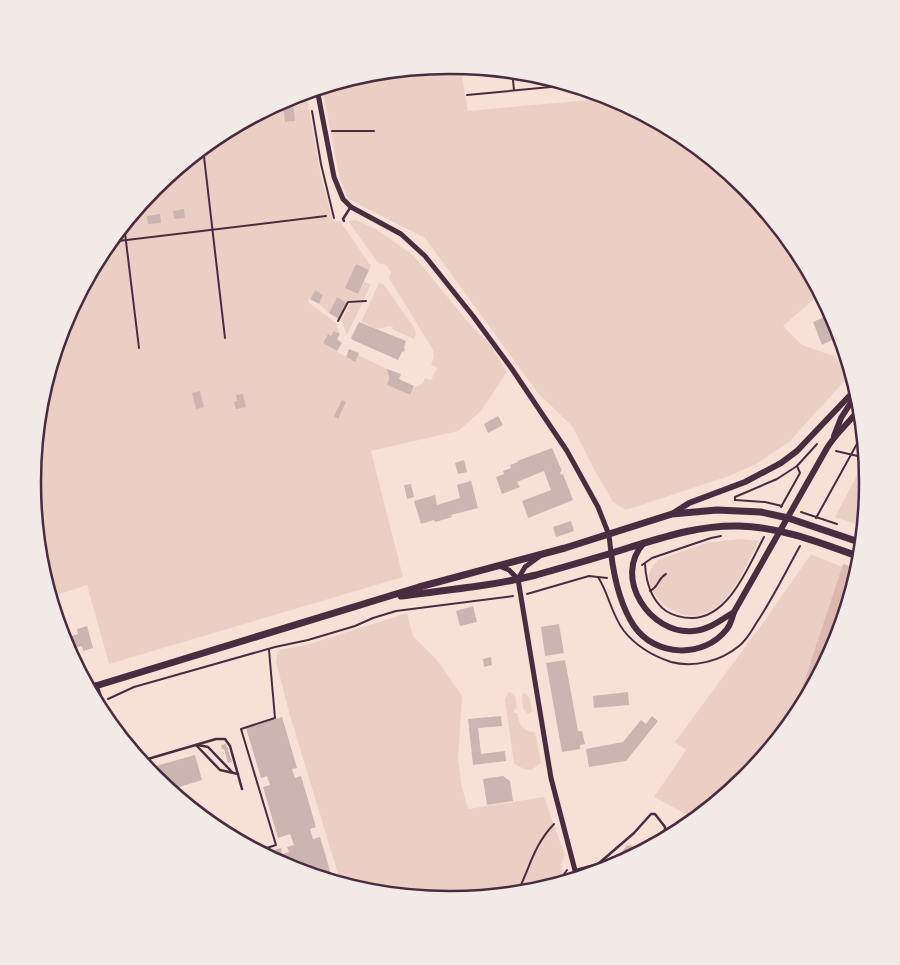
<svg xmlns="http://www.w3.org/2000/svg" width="900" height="965" font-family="'Archivo Narrow',sans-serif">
<rect width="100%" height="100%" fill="#f7e1d7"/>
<g fill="#ebcfc5">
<path d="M450,65L460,66L468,111L611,98L682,136L745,187L797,251L820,294L783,326L802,345L834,356L850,375L789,442L756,464L729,476L626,510L613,502L594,469L573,427L537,392L425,238L348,199L340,180L322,87L369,73Z"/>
<path d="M306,92L321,176L333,222L340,221L371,266L369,270L356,264L346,288L358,294L364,282L371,284L364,299L348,300L347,303L337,297L329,313L319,304L323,295L314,291L308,302L336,323L340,334L334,331L331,336L328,334L323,343L354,362L358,355L387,369L389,379L387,385L410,395L412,389L423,383L425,378L431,380L437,368L431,365L434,357L433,350L389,278L391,272L386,265L378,263L348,221L356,220L376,229L414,256L468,322L491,346L507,372L481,411L458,431L371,451L403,577L109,664L87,585L51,597L40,564L33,482L41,401L64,322L103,250L155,187L218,135L290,97Z"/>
<path d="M379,283L384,285L415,329L416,334L414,339L392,329L393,327L389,326L378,329L361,322Z"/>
<path d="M363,302L347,335L341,320L350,304Z"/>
<path d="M865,460C867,482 868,504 859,525L835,517Z"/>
<path d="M741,539L759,541C748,561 737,589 719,605C681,639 629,582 657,562V560L709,542Z"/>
<path d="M811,554L842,567L791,721L745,778L695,819L654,797L686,750L675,742L765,620Z"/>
<path d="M407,613L413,636L437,660L462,696L458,759L461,783L468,809L544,797L565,855L561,865L565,882L531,892L450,900L368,892L341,884L289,712L276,662L278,650L306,645Z"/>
<path d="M509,692L512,693L515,696L517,708L514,710V713H517C519,724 523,732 535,732L541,763L531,770L524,769L514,764L505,699Z"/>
<path d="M524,692L530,699L532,711L528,714L523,709L522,695Z"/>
</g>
<path fill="#dcb8b0" d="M865,512L859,564L836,643L797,715L791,721L842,567Z"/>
<path fill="#f7e1d7" d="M855,528L863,530L858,569L841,563Z"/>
<g fill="#ccb4b1">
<path d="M293,102L295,121L285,122L283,103Z"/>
<path d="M184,209L185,218L174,219L173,211Z"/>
<path d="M160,214L161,223L148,224L147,216Z"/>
<path d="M356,264L369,270L358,294L345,288Z"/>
<path d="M315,290L323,295L319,304L310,299Z"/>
<path d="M337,297L347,303L339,319L329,313Z"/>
<path d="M831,314L840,336L822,345L813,322Z"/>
<path d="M359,322L406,341L404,347L405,351L402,352L398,360L353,340L351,338Z"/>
<path d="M334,331L340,334L337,339L342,343L337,351L323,343L328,334L331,336Z"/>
<path d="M349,349L359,353L355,362L346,357Z"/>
<path d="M387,369L401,374L399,379L414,386L410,395L387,385L389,379Z"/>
<path d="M200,391L204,407L196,409L192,393Z"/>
<path d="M243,394L246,407L236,409L234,402L237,401L236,395Z"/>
<path d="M342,400L346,402L338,419L334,416Z"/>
<path d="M498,416L503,425L488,433L484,424Z"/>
<path d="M552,448L562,471L560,472L561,475L563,474L573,500L528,518L522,501L551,490L544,471L517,482L520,487L502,494L496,477L504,474L503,471L511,468L510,465L518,462L517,461Z"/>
<path d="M464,460L467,472L458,474L455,463Z"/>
<path d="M471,481L478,508L451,515L452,517L442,520L435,522L434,520L421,524L414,501L435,495L437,505L460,498L457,485Z"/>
<path d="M411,484L414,497L407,499L404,485Z"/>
<path d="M571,521L574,531L556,537L553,527Z"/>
<path d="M473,606L477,622L460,626L456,611Z"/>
<path d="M559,624L564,653L545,656L541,627Z"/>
<path d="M87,626L93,648L83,651L82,646L68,649L65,638L78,634L77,629Z"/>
<path d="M491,657L492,665L484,667L483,659Z"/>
<path d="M565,660L578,731H582L585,744L580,745V749L562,752L546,663Z"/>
<path d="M628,692L629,705L594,708L593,696Z"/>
<path d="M501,716L502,726L478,728L481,754L505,751L506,761L473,765L468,719Z"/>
<path d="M652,716L658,721L626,761L589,767L586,749L623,742L641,720L646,724Z"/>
<path d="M282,717L297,768L292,769L295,778L301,776L316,827L310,829L313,839L320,837L333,881L290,868L262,853L281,848L282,854L289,852L287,847L294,845L290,834L278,838L263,787L270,785L267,776L261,778L246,728Z"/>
<path d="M226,744L232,762L228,763L224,749H222L221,745Z"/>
<path d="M195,755L202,780L170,790L151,773L149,768Z"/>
<path d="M503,776L510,781L513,801L487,805L483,779Z"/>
<path d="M627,845L629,846L630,845L639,851L636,854L611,867Z"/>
</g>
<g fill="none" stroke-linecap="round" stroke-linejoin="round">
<g stroke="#4a2c40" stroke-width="2">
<path d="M512,71L514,90"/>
<path d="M463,73L497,70"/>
<path d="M467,95L572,85"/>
<path d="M312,111L321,164L334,218"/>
<path d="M332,131H374"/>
<path d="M203,148L225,338"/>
<path d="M124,225L139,348"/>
<path d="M110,242L326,216"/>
<path d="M338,321L348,302L366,301"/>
<path d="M836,451L862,457L864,451"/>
<path d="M735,500V497L777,479L797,466L817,444"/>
<path d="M735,500L765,502L782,506"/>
<path d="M781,507L800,473L797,466"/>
<path d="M801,512L837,524"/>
<path d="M816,518L863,433"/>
<path d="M645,564C646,582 651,600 666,611C674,616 683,618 692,618C729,618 749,565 764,537"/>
<path d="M642,565L652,558L711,538L721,536"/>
<path d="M598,577C609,594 611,614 624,631C636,646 653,656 671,662C694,668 721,661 739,646C747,640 752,630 757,622C773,598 786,571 800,546"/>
<path d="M650,591C659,587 658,578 666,574"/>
<path d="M527,594L589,576L607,578"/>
<path d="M108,699L134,687L275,647L308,640L355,626L373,618L396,611L513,596"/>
<path d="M257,851L276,845L241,729L275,718L269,650"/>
<path d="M557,884L567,870"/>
<path d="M517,893C530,868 533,846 554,824"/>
</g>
<g stroke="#4a2c40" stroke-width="2.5">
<path d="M344,221L343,219L350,208"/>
<path d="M196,745L220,770L238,774"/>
<path d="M198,745L208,747L232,772"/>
<path d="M141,761L216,739H225L230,746L242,789"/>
<path d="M576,870L598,864L634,833L651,814H655L665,827V839"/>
</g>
<g stroke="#4a2c40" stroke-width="5">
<path d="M317,89L334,177L343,199L351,207L401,234L425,256L473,316L512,369L567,451L598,507L609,535L611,553"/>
<path d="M499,566L509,570L518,579L551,778L577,878"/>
<path d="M518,579L525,567L540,556"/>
<path d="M96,685L101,701V710"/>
</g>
<g stroke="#4a2c40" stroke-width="6">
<path d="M834,436L841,418L857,393"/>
<path d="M672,514L689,503L745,482L781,463L797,451L856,389"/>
<path d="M644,543C612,577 650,635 693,631C709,630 721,620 734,612"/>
<path d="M611,553C614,577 620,605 634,626C655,657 704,659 727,629C731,624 732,618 734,612L827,448C836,433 850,422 860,408"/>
</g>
<g stroke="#4a2c40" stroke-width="7">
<path d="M401,596C447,590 492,586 536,575C568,566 600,557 631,547C667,536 701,525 739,526C782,527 821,543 860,557"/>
<path d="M89,688L419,587L565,548L672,514L717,510L761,512L788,518L862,543"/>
</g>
</g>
<path d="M0 0H900V965H0ZM449 74H451A408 408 0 0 1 859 482V483A408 408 0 0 1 451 891H449A408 408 0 0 1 41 483V482A408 408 0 0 1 449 74Z" fill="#f1eae7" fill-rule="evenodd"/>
<path fill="none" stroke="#4a2c40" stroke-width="2.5" d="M449 74H451A408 408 0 0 1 859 482V483A408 408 0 0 1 451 891H449A408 408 0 0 1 41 483V482A408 408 0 0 1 449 74Z"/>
</svg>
